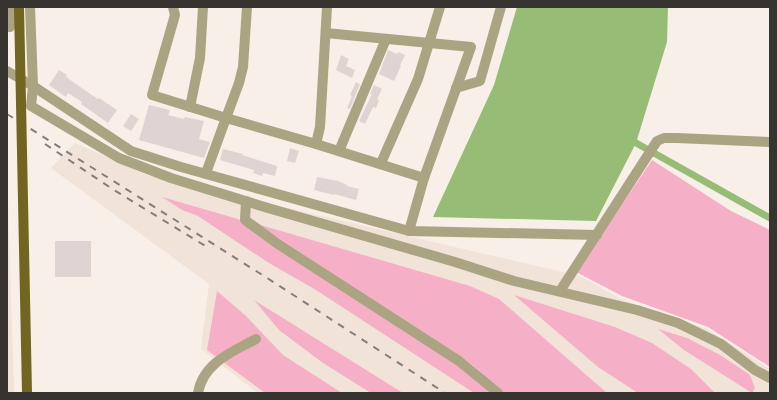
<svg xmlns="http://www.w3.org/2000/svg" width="777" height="400" font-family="'Open Sans',sans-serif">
<rect width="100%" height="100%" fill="#f7efe8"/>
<g fill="#f1e3d7">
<path d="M75,143L149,176L580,276L621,299L707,329L770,369V393H258L201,349L209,284L51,168Z"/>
<path d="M7,166L14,393H7Z"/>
</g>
<g fill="#f5b0c7">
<path d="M652,160L731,211L770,230V367L708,327L622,296L576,272Z"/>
<path d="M162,197L238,219L279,250L456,364L493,393H474L316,290L269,263L198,216L182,210Z"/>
<path d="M257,224L470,286L499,299L607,393H502L471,364Z"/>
<path d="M217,291L246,316L283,355L342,393H265L207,350Z"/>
<path d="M514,295L615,327L652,343L691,369L715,393H638L598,367Z"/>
<path d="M254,300L403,393H371L323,363L279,330Z"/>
<path d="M658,329L687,338L722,356L750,375L755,388L752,393L684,350Z"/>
</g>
<path fill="#97bc76" d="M517,7H668L667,42L636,143L596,221L433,217L494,85Z"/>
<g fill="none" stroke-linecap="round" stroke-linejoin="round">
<path stroke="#97bc76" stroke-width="7" d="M629,139L770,218"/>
</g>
<g fill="#e0d4d2">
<path d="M388,50L397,54L398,52L405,55L400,65L401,66L394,81L379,74Z"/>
<path d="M341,55L349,59L346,66L355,70L352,78L336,70Z"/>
<path d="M59,70L67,75L66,77L89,93L98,99L99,98L117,110L108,123L81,104L82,102L68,93L66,97L49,85Z"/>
<path d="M356,82L360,84L350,109L347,108L352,96L350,95Z"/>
<path d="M374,85L382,89L377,99L379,100L376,108L373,107L365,124L359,121L372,94H370Z"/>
<path d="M149,105L170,110L168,115L184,119L185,117L204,121L199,139L210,142L204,158L139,140Z"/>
<path d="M131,114L139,119L131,131L123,126Z"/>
<path d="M290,148L299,151L295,163L287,161Z"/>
<path d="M223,149L243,154L242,155L277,166L275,176L263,173L262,176L253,173L254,170L220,160Z"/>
<path d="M317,177L338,181L347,185V186L359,189L356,200L334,194V195L314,190Z"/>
<rect x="55" y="241" width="36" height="36"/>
</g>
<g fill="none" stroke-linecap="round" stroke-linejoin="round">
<g stroke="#aba483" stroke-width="10">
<path d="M30,7L33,86L31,106L119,158L171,178L268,208L455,262L514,281L637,310L678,323L721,344L755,370L770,378"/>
<path d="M173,7L175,15L152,95L226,118L239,83L243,67L247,7"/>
<path d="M7,25L10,27V7"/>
<path d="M7,71L33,86L131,151L181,167L409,231L597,235"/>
<path d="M456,88L480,81L501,7"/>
<path d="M190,107L200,58L203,7"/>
<path d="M316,144L424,178L471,47L326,33"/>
<path d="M339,151L386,39"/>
<path d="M381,163L418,79L440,7"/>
<path d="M206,173L226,118L316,144L320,127L327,7"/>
<path d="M246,201L245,220L278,244L459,361L498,393"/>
<path d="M409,231L424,178"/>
<path d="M560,291L657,141L664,138H677L770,142"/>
<path d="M198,393C203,363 232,352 256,339"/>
</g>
<g stroke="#837e7a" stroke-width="2" stroke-dasharray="7 7" stroke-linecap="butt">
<path d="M7,114L264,276L445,393"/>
<path d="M45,144L114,190L207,247"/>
</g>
<path stroke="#726421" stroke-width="10" d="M19,7L27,393"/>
</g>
<rect width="777" height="400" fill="none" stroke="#363330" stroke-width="16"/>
</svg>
